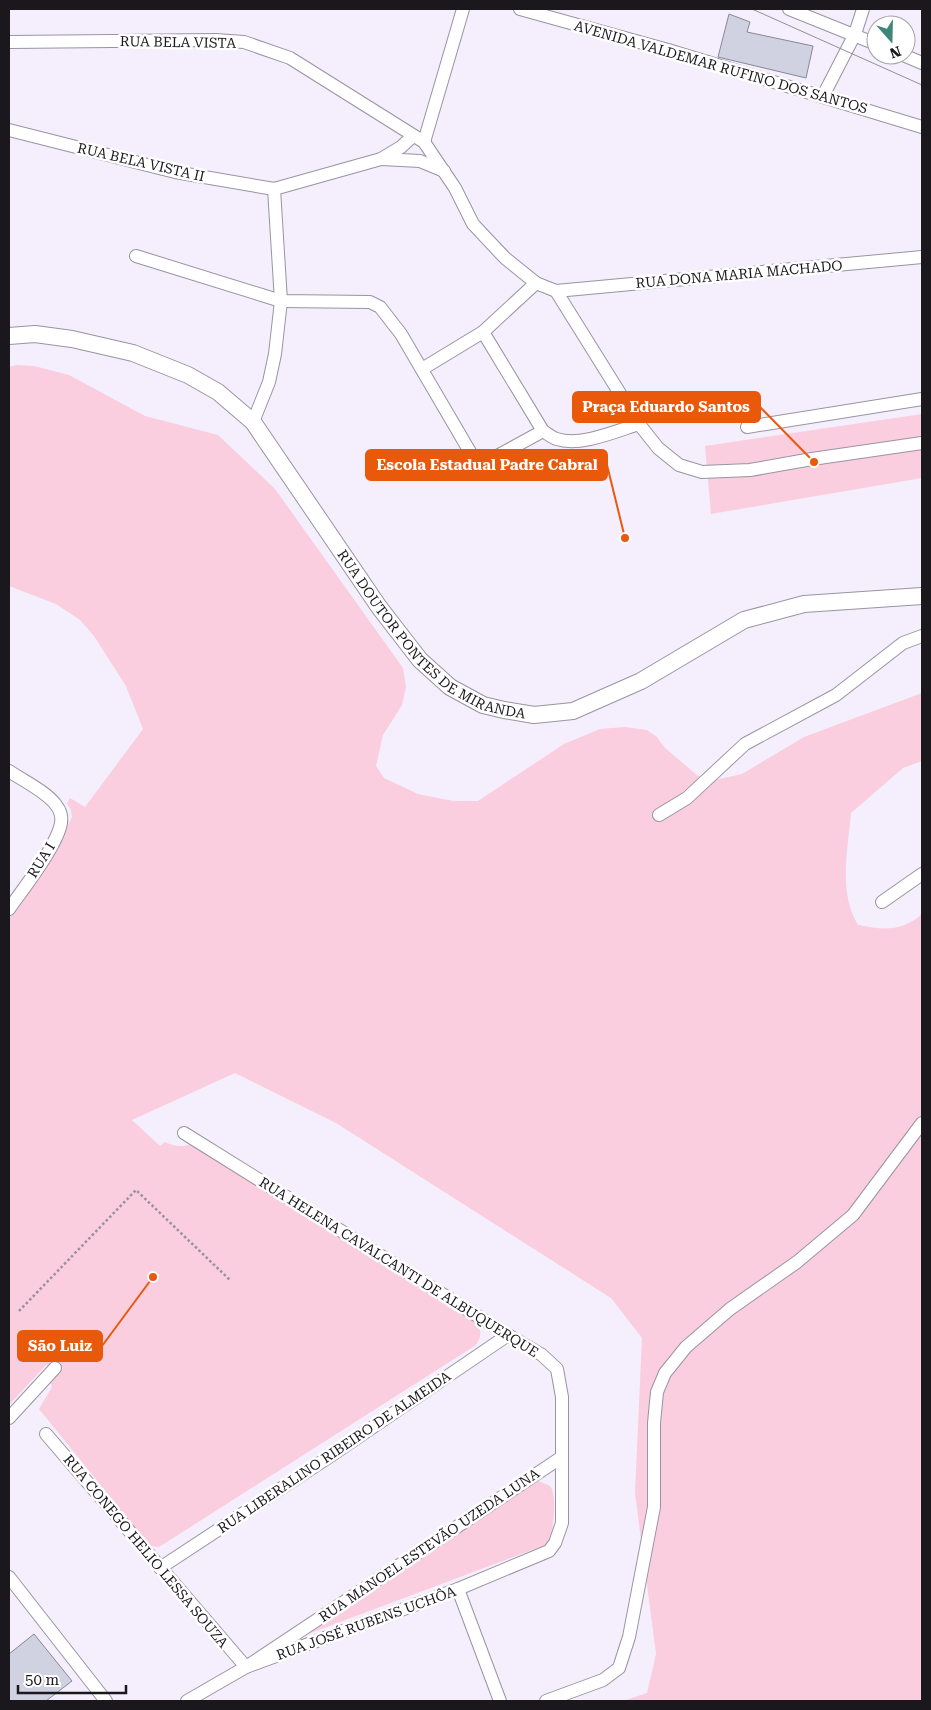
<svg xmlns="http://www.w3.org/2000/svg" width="931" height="1710" font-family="'Roboto Serif',serif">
<rect width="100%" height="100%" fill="#f5eefd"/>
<g fill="#facede">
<path d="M17,365L34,366L69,375L145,416L218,435L275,489L403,668L406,687L402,705L383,735L376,766L384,778L418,794L453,801H478L564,744L600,729L625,727L647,730L657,737L664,747L698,776L710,781L742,774L804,737L922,693V761L903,768L851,813C848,849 838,892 858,925C883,930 902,932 922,914V1701H623L647,1693L656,1654L635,1493L642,1338L611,1298L336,1123L235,1073L132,1120L160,1146L165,1142C175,1147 182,1147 193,1144L473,1319C481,1327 483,1335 476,1345L159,1547L150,1546L39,1409L52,1387L50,1382L57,1375L55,1368L46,1365L9,1405V917L64,834L72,817L71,810L67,803L70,798L85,807L143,729L126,686L94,636L80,620L56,604L9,586V367Z"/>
<path d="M922,414V478L711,514L705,446Z"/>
<path d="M539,1481C542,1483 547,1484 550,1486C558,1495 553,1533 548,1544L300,1637L531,1482Z"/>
</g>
<g fill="#d0d2e1" stroke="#868896">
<path d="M729,14L750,22L747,32L813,46L806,78L718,57Z"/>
<path d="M34,1634L72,1681L46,1701H9V1654Z"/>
</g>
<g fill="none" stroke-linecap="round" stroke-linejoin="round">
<defs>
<g id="minor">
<path d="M520,9L668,50L922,127"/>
<path d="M789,9L876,44"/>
<path d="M9,42L216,40L244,42L290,58L424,142L455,188L473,224L505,258L536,283L556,291L639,424L658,448L679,465L702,472L750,470L812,459L922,443"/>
<path d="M903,55L922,63"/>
<path d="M823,96L855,34L863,9"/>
<path d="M9,130L175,172L274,189L381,159L401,147L413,136"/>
<path d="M424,142L463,9"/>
<path d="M381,159L420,161L444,171"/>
<path d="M136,256L281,301L370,302L380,307L401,334L473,457L488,461L543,431"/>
<path d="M556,291L922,257"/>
<path d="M483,332L543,431C547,433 552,438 557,439C580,447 616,431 639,424"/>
<path d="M422,369L483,332L536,283"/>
<path d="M253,422L269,382L275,354L281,301L274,189"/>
<path d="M747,427L922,399"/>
<path d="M9,771C22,780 47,792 56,805C60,810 62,817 61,823C57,846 23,889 9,909"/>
<path d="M659,815L687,798L745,744L836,695L903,643L922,636"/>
<path d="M882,902L922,874"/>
<path d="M184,1133L508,1335L542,1355L557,1369L562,1397V1523L555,1543L549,1551L458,1589L246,1667L187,1701"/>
<path d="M9,1418L55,1368"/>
<path d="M46,1434L246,1667L562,1457"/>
<path d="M160,1568L332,1455L508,1335"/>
<path d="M9,1577L106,1701"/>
<path d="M458,1589L500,1701"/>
<path d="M546,1701L603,1680L619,1668L629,1637L654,1507V1423L657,1392L665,1373L686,1347L730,1309L797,1262L853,1215L922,1123"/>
</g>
<g id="tertiary">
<path id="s1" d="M9,336L35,334L72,339L133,353L188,375L218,392L253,422L379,607L420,660L450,687L483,705L504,710L534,715L573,711L641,681L744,620L804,604L922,596"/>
</g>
</defs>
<use href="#minor" stroke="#9994a1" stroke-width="14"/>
<use href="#tertiary" stroke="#9994a1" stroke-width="18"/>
<path stroke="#97919c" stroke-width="2.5" stroke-dasharray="2.5 2.5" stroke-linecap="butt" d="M19,1311L136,1190L231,1281"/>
<use href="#minor" stroke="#fff" stroke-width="12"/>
<use href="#tertiary" stroke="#fff" stroke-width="16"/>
<path stroke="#938e98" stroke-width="1" d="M752,9L922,85"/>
</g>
<g text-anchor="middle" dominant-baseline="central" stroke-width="5" stroke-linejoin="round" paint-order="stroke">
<g font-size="14" fill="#1b181d" stroke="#fff">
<text transform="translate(178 42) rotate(1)">RUA BELA VISTA</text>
<text transform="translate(721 67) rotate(16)">AVENIDA VALDEMAR RUFINO DOS SANTOS</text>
<text transform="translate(141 162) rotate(13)">RUA BELA VISTA II</text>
<text transform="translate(739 274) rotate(-5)">RUA DONA MARIA MACHADO</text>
<text stroke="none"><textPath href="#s1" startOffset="550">RUA DOUTOR PONTES DE MIRANDA</textPath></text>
<text transform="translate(41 860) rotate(-58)">RUA I</text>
<text transform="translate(399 1267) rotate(32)">RUA HELENA CAVALCANTI DE ALBUQUERQUE</text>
<text transform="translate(334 1452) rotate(-34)">RUA LIBERALINO RIBEIRO DE ALMEIDA</text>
<text transform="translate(429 1545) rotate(-34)">RUA MANOEL ESTEVÃO UZEDA LUNA</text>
<text transform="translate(146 1551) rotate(50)">RUA CONEGO HELIO LESSA SOUZA</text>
<text transform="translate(366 1623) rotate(-20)">RUA JOSÉ RUBENS UCHÔA</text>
</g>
</g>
<path fill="none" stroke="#e8590c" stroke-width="2" d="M814 462L760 407M625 538L607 465M153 1277L102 1346"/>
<g fill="#e8590c" stroke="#fff" stroke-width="2">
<circle cx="814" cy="462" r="5"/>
<circle cx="625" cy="538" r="5"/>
<circle cx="153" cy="1277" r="5"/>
</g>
<g fill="#e8590c" stroke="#e8590c" stroke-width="2">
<rect x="573" y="392" width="187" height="30" rx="5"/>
<rect x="366" y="450" width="241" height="30" rx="5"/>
<rect x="18" y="1331" width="84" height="30" rx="5"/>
</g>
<g font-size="15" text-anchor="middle" font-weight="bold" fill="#fff">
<text x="666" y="412">Praça Eduardo Santos</text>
<text x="487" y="470">Escola Estadual Padre Cabral</text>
<text x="60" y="1351">São Luiz</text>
</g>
<rect width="931" height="1710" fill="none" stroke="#1b181d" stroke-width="20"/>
<g transform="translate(891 40) rotate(160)"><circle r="24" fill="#ffffff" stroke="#a4a3a5"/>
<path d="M0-4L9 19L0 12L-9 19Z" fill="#408579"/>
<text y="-8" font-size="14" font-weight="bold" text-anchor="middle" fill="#1b181d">N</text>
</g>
<path d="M18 1685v8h108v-8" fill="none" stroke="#1b181d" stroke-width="2.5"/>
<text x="25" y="1685" font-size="15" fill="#1b181d" stroke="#ffffff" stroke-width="4" paint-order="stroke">50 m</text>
</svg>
